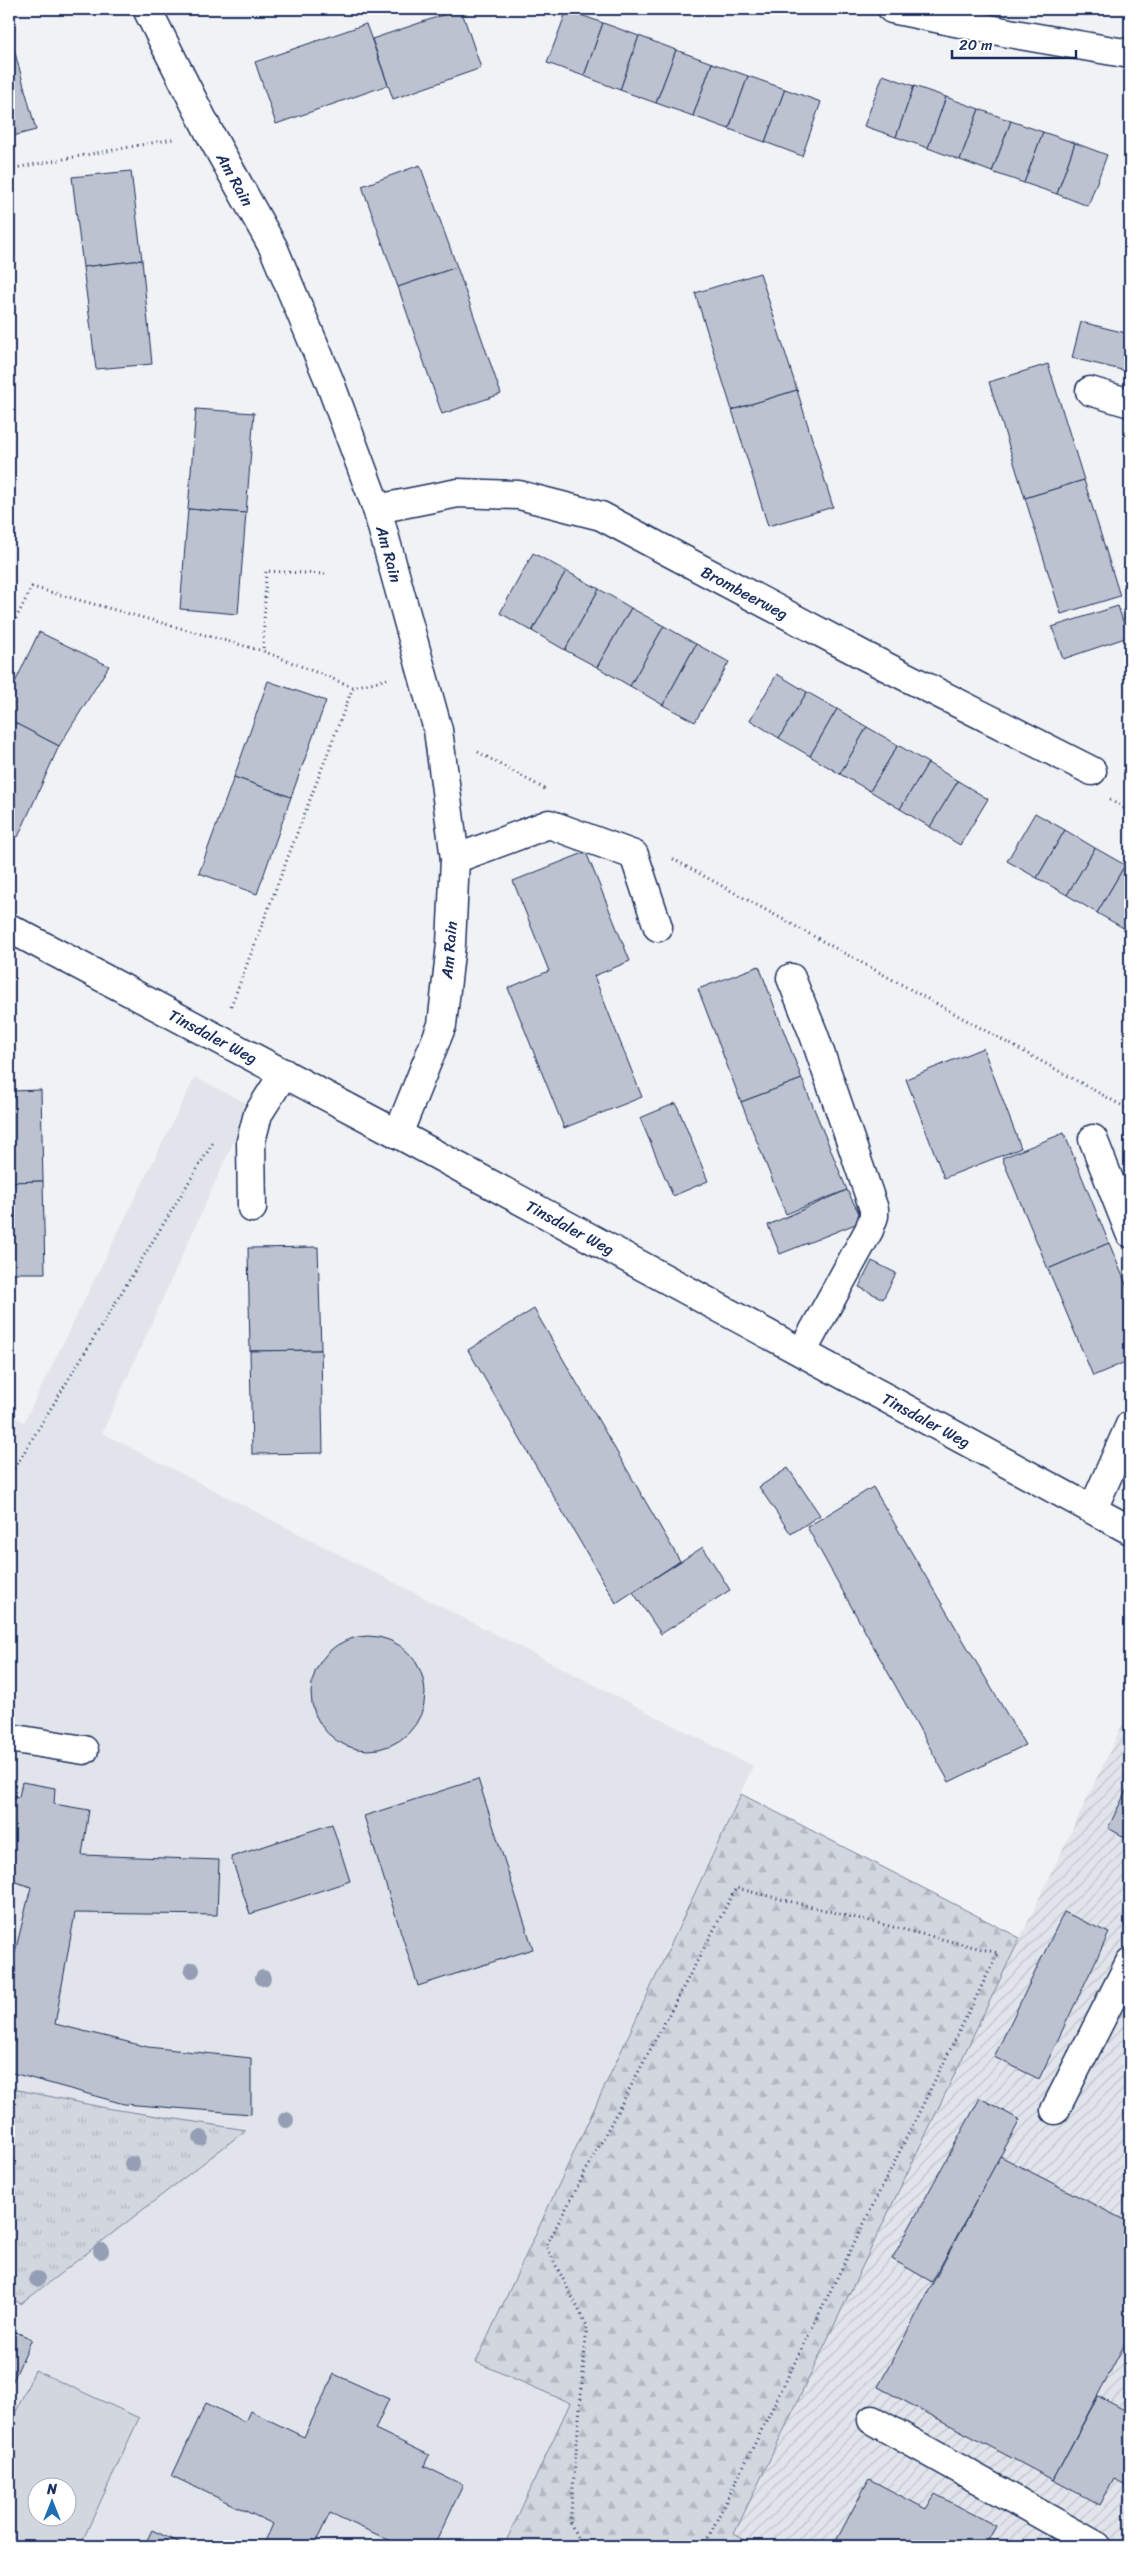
<svg xmlns="http://www.w3.org/2000/svg" width="1139" height="2555" font-family="Sriracha,sans-serif">
<defs>
<pattern id="industrial-furrows" width="10" height="10" patternUnits="userSpaceOnUse" patternTransform="scale(1.25)"><rect width="10" height="10" fill="#e1e4ea"/><path d="M-1 1l2-2M0 10L10 0M9 11l2-2" fill="none" stroke="#c0c4cb"/></pattern>
<pattern id="forest-firs" width="22" height="20" patternUnits="userSpaceOnUse" patternTransform="scale(1.25)"><rect width="22" height="20" fill="#d2d6df"/><path d="M5 1l3.5 6h-7zM16 11l3.5 6h-7z" fill="#b4b8c2"/></pattern>
<pattern id="park-tufts" width="24" height="20" patternUnits="userSpaceOnUse" patternTransform="scale(1.25)"><rect width="24" height="20" fill="#d2d6df"/><path d="M3 7l-1-3M5 7V3M7 7l1-3M15 17l-1-3M17 17v-4M19 17l1-3" fill="none" stroke="#b4b8c2"/></pattern>
</defs>
<rect width="100%" height="100%" fill="#f1f2f5"/>
<filter id="ink" filterUnits="userSpaceOnUse"><feTurbulence type="fractalNoise" baseFrequency=".02" numOctaves="2"/><feDisplacementMap in="SourceGraphic" scale="10" xChannelSelector="R" yChannelSelector="G"/><feConvolveMatrix kernelMatrix="1 2 1 2 8 2 1 2 1" color-interpolation-filters="sRGB"/></filter>
<g filter="url(#ink)">
<path fill="#e1e4ea" fill-rule="evenodd" d="M195,1077L250,1105L102,1433L753,1766L476,2362L570,2403L504,2546H9V1414L24,1422ZM38,2488H68V2518H38Z"/>
<path fill="url(#industrial-furrows)" d="M1130,1709V2546H757L734,2534Z"/>
<path fill="#d2d6df" stroke="#76829e" fill-rule="evenodd" d="M35,2370L139,2418L80,2546H9V2427ZM38,2488H68V2518H38Z"/>
<path fill="url(#forest-firs)" stroke="#76829e" d="M741,1794L1020,1938L734,2534L757,2546H504L570,2403L476,2362Z"/>
<path fill="url(#park-tufts)" stroke="#76829e" d="M9,2088L106,2108L246,2130L21,2304L9,2297Z"/>
<g fill="#bcc2d0" stroke="#1b2f5e">
<path d="M461,9L481,68L393,99L372,39Z"/>
<path d="M567,10L603,23L584,76L547,63Z"/>
<path d="M603,23L639,36L620,90L584,76Z"/>
<path d="M366,24L388,85L276,124L255,62Z"/>
<path d="M9,27L14,49L9,50Z"/>
<path d="M639,36L676,50L656,103L620,90Z"/>
<path d="M14,49L36,130L9,137V50Z"/>
<path d="M676,50L712,63L693,116L656,103Z"/>
<path d="M712,63L748,76L729,129L693,116Z"/>
<path d="M883,75L914,86L896,137L864,126Z"/>
<path d="M748,76L785,89L765,142L729,129Z"/>
<path d="M914,86L946,97L928,148L896,137Z"/>
<path d="M785,89L821,102L802,156L765,142Z"/>
<path d="M946,97L979,109L960,160L928,148Z"/>
<path d="M979,109L1011,121L992,172L960,160Z"/>
<path d="M1011,121L1043,132L1024,183L992,172Z"/>
<path d="M1043,132L1075,143L1057,194L1024,183Z"/>
<path d="M1075,143L1107,155L1088,206L1057,194Z"/>
<path d="M420,165L457,267L398,287L362,186Z"/>
<path d="M131,171L142,260L83,267L72,177Z"/>
<path d="M142,260L152,364L96,369L83,267Z"/>
<path d="M457,267L501,394L442,414L398,287Z"/>
<path d="M760,273L797,390L732,410L695,293Z"/>
<path d="M1081,322L1130,334V372L1072,358Z"/>
<path d="M1048,364L1084,480L1025,498L989,382Z"/>
<path d="M797,390L833,507L768,526L732,410Z"/>
<path d="M196,409L254,413L246,513L188,509Z"/>
<path d="M1084,480L1120,596L1061,614L1025,498Z"/>
<path d="M188,509L246,513L238,614L180,609Z"/>
<path d="M533,553L566,571L532,631L500,613Z"/>
<path d="M566,571L599,589L565,650L532,631Z"/>
<path d="M599,589L631,608L597,667L565,650Z"/>
<path d="M1118,606L1128,637L1063,659L1052,627Z"/>
<path d="M631,608L664,626L630,686L597,667Z"/>
<path d="M664,626L696,644L663,705L630,686Z"/>
<path d="M39,632L109,666L59,746L9,720V695Z"/>
<path d="M696,644L729,662L695,722L663,705Z"/>
<path d="M777,674L807,692L779,738L750,720Z"/>
<path d="M268,681L326,701L291,797L234,777Z"/>
<path d="M807,692L837,709L810,756L779,738Z"/>
<path d="M837,709L867,727L840,774L810,756Z"/>
<path d="M9,720L59,746L18,837L9,833Z"/>
<path d="M867,727L898,745L870,791L840,774Z"/>
<path d="M898,745L928,763L900,809L870,791Z"/>
<path d="M928,763L958,781L930,827L900,809Z"/>
<path d="M234,777L291,797L257,894L199,873Z"/>
<path d="M958,781L988,799L960,845L930,827Z"/>
<path d="M1035,813L1065,830L1037,878L1007,861Z"/>
<path d="M1065,830L1095,848L1067,895L1037,878Z"/>
<path d="M1095,848L1125,865L1097,913L1067,895Z"/>
<path d="M586,852L630,961L594,976L642,1097L564,1128L508,988L549,971L513,881Z"/>
<path d="M1125,865L1130,868V925L1127,930L1097,913Z"/>
<path d="M759,966L802,1079L741,1102L698,989Z"/>
<path d="M983,1048L1021,1148L944,1178L906,1079Z"/>
<path d="M802,1079L847,1190L786,1214L741,1102Z"/>
<path d="M41,1090L43,1181L9,1182V1091Z"/>
<path d="M676,1103L708,1181L673,1196L640,1118Z"/>
<path d="M1064,1133L1109,1243L1048,1269L1002,1158Z"/>
<path d="M43,1181L45,1273H9V1182Z"/>
<path d="M847,1190L863,1221L780,1254L768,1225Z"/>
<path d="M1109,1243L1130,1294V1360L1093,1376L1048,1269Z"/>
<path d="M318,1247L321,1350L250,1351L248,1248Z"/>
<path d="M872,1261L896,1273L883,1299L859,1287Z"/>
<path d="M534,1309L680,1561L616,1603L468,1350Z"/>
<path d="M321,1350L323,1453L252,1454L250,1351Z"/>
<path d="M788,1468L820,1515L791,1534L759,1487Z"/>
<path d="M873,1487L1025,1745L949,1782L807,1527Z"/>
<path d="M703,1547L730,1590L661,1634L633,1592Z"/>
<circle cx="368" cy="1693" r="57"/>
<path d="M478,1779L533,1949L418,1986L364,1816Z"/>
<path d="M22,1782L55,1788L54,1804L89,1810L82,1855L219,1860L217,1915L75,1913L55,2024L148,2047L251,2058V2114L124,2104L9,2072V1977L31,1887L9,1880V1796L19,1797Z"/>
<path d="M1130,1783V1840L1108,1828Z"/>
<path d="M332,1824L350,1881L250,1914L231,1857Z"/>
<path d="M1064,1912L1109,1933L1039,2079L994,2057Z"/>
<path d="M980,2098L1020,2120L932,2282L892,2259Z"/>
<path d="M1000,2156L1130,2223V2334L1053,2480L878,2387Z"/>
<path d="M9,2329L32,2339L9,2389Z"/>
<path d="M334,2374L389,2399L375,2429L429,2455L424,2466L463,2485L434,2546H402L330,2513L314,2546H263L273,2524L172,2476L206,2403L245,2422L250,2411L304,2437Z"/>
<path d="M1098,2396L1130,2413V2487L1114,2479L1100,2505L1053,2480Z"/>
<path d="M869,2479L926,2509L935,2494L996,2526L985,2546H846L836,2541Z"/>
<path d="M152,2530L186,2546H144Z"/>
</g>
<g fill="none" stroke-linecap="round" stroke-linejoin="round">
<defs>
<g id="minor">
<path id="s1" d="M147,9L209,132L273,247L329,380L377,509L438,730L455,859L451,944L442,1025L398,1134"/>
<path d="M892,9L1009,33L1130,54"/>
<path d="M1090,391L1130,403"/>
<path id="s2" d="M377,509L458,493L519,495L601,516L865,656L1092,771"/>
<path d="M455,859L549,824L634,855L658,927"/>
<path id="s3" d="M9,928L398,1134L1130,1530"/>
<path d="M791,978L814,1035L874,1209V1216L869,1230L802,1352"/>
<path d="M1093,1139L1130,1233"/>
<path d="M252,1208L251,1141L258,1114L284,1073"/>
<path d="M1093,1509L1130,1425"/>
<path d="M9,1738L84,1750"/>
<path d="M1055,2110L1130,1962"/>
<path d="M872,2420L1097,2546"/>
</g>
</defs>
<use href="#minor" stroke="#1b2f5e" stroke-width="31"/>
<g stroke="#1b2f5e" stroke-width="3" stroke-dasharray="1 4" stroke-linecap="butt">
<path d="M9,169L173,139"/>
<path d="M325,574L266,571L263,651L353,687L388,679"/>
<path d="M9,632L32,587L263,651"/>
<path d="M478,752L545,789"/>
<path d="M1110,800L1130,812"/>
<path d="M673,859L1130,1110"/>
<path d="M231,1006L353,687"/>
<path d="M9,1477L214,1141"/>
<path d="M581,2546L570,2522L587,2326L546,2246L736,1888L998,1953L704,2546"/>
</g>
<use href="#minor" stroke="#fff" stroke-width="28"/>
</g>
<g fill="#959eb4">
<circle cx="192" cy="1970" r="8"/>
<circle cx="263" cy="1978" r="8"/>
<circle cx="286" cy="2120" r="8"/>
<circle cx="201" cy="2138" r="8"/>
<circle cx="132" cy="2164" r="8"/>
<circle cx="101" cy="2251" r="8"/>
<circle cx="37" cy="2279" r="8"/>
</g>
</g>
<g text-anchor="middle" dominant-baseline="central" stroke-width="5" stroke-linejoin="round" paint-order="stroke">
<g font-size="16" fill="#1b2f5e" stroke="#fff">
<text stroke="none"><textPath href="#s1" startOffset="192">Am Rain</textPath></text>
<text stroke="none"><textPath href="#s1" startOffset="598">Am Rain</textPath></text>
<text stroke="none"><textPath href="#s2" startOffset="391">Brombeerweg</textPath></text>
<text transform="translate(449 950) rotate(-85)">Am Rain</text>
<text stroke="none"><textPath href="#s3" startOffset="231">Tinsdaler Weg</textPath></text>
<text stroke="none"><textPath href="#s3" startOffset="636">Tinsdaler Weg</textPath></text>
<text stroke="none"><textPath href="#s3" startOffset="1041">Tinsdaler Weg</textPath></text>
</g>
</g>
<rect width="1139" height="2555" fill="none" stroke="#fff" stroke-width="30"/>
<rect x="15" y="15" width="1109" height="2525" fill="none" stroke="#1b2f5e" stroke-width="2" filter="url(#ink)"/>
<g transform="translate(52 2502)"><circle r="24" fill="#ffffff" stroke="#a4acbf"/>
<path d="M0-4L9 19L0 12L-9 19Z" fill="#1f6fb2"/>
<text y="-8" font-size="14" font-weight="bold" text-anchor="middle" fill="#1b2f5e">N</text>
</g>
<path d="M952 50v8h124v-8" fill="none" stroke="#1b2f5e" stroke-width="2.5"/>
<text x="959" y="50" font-size="15" fill="#1b2f5e" stroke="#ffffff" stroke-width="4" paint-order="stroke">20 m</text>
</svg>
